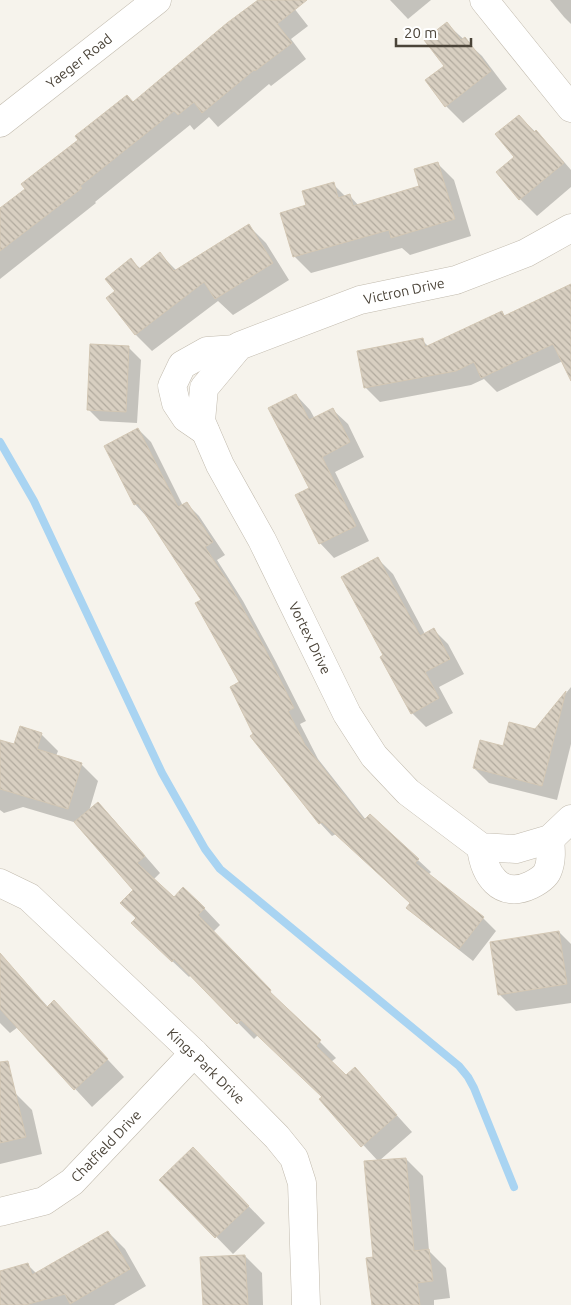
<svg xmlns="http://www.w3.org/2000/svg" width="571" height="1305" font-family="Ubuntu,sans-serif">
<defs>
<pattern id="building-back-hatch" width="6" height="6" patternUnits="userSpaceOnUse" patternTransform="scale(1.25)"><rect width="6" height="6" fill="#d8cfc1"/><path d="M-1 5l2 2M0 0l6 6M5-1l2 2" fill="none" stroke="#b1aa9e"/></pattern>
</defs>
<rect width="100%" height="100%" fill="#f6f3ec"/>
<g fill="#0003">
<path d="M260,0H287L290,3L308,26L291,39L306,59L271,86L269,84L218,127L209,117L194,130L190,125L95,202L96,203L0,279V210L134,103Z"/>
<path d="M390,0H431L408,19Z"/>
<path d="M550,0H571V24L564,17Z"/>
<path d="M447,24L482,56L507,89L463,123L446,106L445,66Z"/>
<path d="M519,116L553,149L571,170V187L537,216L520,199L516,157Z"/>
<path d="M437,163L454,180L471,236L410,255L402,248L311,273L294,256L308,206L333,184L346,197L350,196L359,206L420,187Z"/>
<path d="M249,226L266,243L289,280L233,315L218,301L152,351L135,334L131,260L141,269L160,254L177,271Z"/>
<path d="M571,285V366L565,360L497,392L484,379L471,385L380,402L365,387L422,340L429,347L502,312L506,317Z"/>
<path d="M129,348L141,360L137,423L100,421L88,409Z"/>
<path d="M296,395L310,410L315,419L333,410L348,424L364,457L335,472L369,541L334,558L320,543Z"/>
<path d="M138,429L151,442L183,506L187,504L199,516L225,555L217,560L243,601L276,662L306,721L300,724L318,759L366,820L418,860L431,872L428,875L483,918L496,931L473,961L421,920L408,908L411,904L336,834L332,836L320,823L255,735L240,683L203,600L147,517L135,504Z"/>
<path d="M378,559L393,574L425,634L434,630L448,644L464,674L439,687L453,713L426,727L412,713L385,656Z"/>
<path d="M571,687V744L557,800L489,783L474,768L536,730Z"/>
<path d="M41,734L58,751L56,756L81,764L98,781L89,811L98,803L114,820L160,873L153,880L174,899L204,908L220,925L213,932L286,1008L336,1058L331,1062L346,1077L355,1069L412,1132L379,1161L406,1159L423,1176L429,1251L446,1268L450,1298L434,1300V1305H373L378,1161L321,1099L323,1097L258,1035L254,1039L191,975L189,977L149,939L138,918L134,890L77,823L23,807L4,813L0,810V754L15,745Z"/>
<path d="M559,932L571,944V1003L516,1011L499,994Z"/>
<path d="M0,954L48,1007L54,1002L124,1077L92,1107L18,1027L10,1033L0,1023Z"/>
<path d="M15,1093L32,1110L42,1154L0,1164V1097Z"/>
<path d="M210,1166L265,1223L233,1254L161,1180Z"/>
<path d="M108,1232L125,1249L146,1286L114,1305H0V1272L28,1265L37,1274Z"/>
<path d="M245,1256L262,1273L263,1305H204Z"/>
</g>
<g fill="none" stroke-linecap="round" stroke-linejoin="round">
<path stroke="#a9d4f2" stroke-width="8" d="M0,442L34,501L162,773L205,849L220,869L459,1066L468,1077L474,1088L514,1187"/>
</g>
<g fill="url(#building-back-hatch)" stroke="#d3c7b4">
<path d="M258,0H307L277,24L292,43L255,71L254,70L202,113L194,102L178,115L174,111L80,186L82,188L0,251V208L25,189L21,184L78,140L75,136L127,95L133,102L227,23Z"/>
<path d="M447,22L461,40L465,37L491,71L445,107L425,80L444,66L424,40Z"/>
<path d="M519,115L534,132L536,130L564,163L519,200L496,172L514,157L495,134Z"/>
<path d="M438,162L455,219L391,238L389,230L293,257L280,213L306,205L302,191L334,182L338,198L350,194L353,206L419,186L414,169Z"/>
<path d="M249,224L273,263L215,299L204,282L135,335L106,298L115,291L105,279L131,258L139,269L160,252L174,271Z"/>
<path d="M571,284V381L553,344L481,378L474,362L456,371L364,388L357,351L423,338L425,347L502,311L504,316Z"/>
<path d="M90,344L129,346L126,412L87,410Z"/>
<path d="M296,394L309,420L333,408L350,442L322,457L356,526L319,544L295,495L309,488L268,408Z"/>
<path d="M138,428L178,507L187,502L213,542L205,547L231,587L264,647L294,708L288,711L305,745L364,820L370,814L419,859L415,863L484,917L459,949L406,908L410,903L322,822L319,824L250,736L253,734L230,687L239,682L195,603L201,600L138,503L134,505L104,446Z"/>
<path d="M378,557L420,636L434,628L450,659L425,672L439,698L411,714L380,657L383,655L341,577Z"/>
<path d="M566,691L542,786L473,768L480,740L503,746L509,722L535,729Z"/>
<path d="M20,726L42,733L37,749L82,763L68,809L0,789V740L14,744Z"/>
<path d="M98,802L145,856L137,863L174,897L183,887L205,908L198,915L271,990L270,992L321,1040L316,1046L346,1075L355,1067L397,1115L361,1147L319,1099L322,1097L241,1020L237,1024L174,959L172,962L131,923L136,918L120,903L133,890L74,822Z"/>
<path d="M559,931L567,984L498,995L490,942Z"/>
<path d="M0,953L47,1007L54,1000L108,1059L74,1090L0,1009Z"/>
<path d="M8,1061L26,1137L0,1143V1062Z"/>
<path d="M193,1147L249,1206L215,1238L159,1180Z"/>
<path d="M406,1158L414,1251L429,1249L433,1281L417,1283L420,1305H372L366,1258L373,1257L364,1161Z"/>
<path d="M108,1231L130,1269L70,1304L65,1294L25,1305H0V1271L28,1263L32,1275Z"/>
<path d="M245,1255L248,1305H203L200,1257Z"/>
</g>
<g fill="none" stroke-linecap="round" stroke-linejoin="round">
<defs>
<g id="minor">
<path d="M484,0L571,108"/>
<path d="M571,228L526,253L456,280L360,300L239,346L204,388L201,421L220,465L262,540L347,714L374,756L408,792L481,847L516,849L550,839L571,819"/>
<path d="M205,431L186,418L176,403L172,386L182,365L207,351L236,349"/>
<path d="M481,847C484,874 500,900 531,885C537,882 546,877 548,870C552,860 551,850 550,839"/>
<path d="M0,883L29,897L194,1053L277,1137L294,1158L302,1183L306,1305"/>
<path d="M0,1212L44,1201L72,1182L194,1053"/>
</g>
<path id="tertiary" d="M0,123L157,0"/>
</defs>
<use href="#minor" stroke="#c2bbae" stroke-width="29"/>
<use href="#tertiary" stroke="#c2bbae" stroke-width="29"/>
<use href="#minor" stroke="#fff" stroke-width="28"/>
<use href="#tertiary" stroke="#fff" stroke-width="28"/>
</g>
<g text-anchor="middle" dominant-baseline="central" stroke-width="4" stroke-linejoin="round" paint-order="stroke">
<g font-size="14" fill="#4b4439" stroke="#fff">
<text transform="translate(79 61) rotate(-38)">Yaeger Road</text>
<text transform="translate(404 291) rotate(-12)">Victron Drive</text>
<text transform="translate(310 638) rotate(64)">Vortex Drive</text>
<text transform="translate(206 1066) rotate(44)">Kings Park Drive</text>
<text transform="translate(106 1146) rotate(-46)">Chatfield Drive</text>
</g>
</g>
<path d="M396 38v8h75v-8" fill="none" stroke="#4b4439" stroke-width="2.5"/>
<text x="404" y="38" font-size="15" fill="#4b4439" stroke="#ffffff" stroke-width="4" paint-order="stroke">20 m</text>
</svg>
